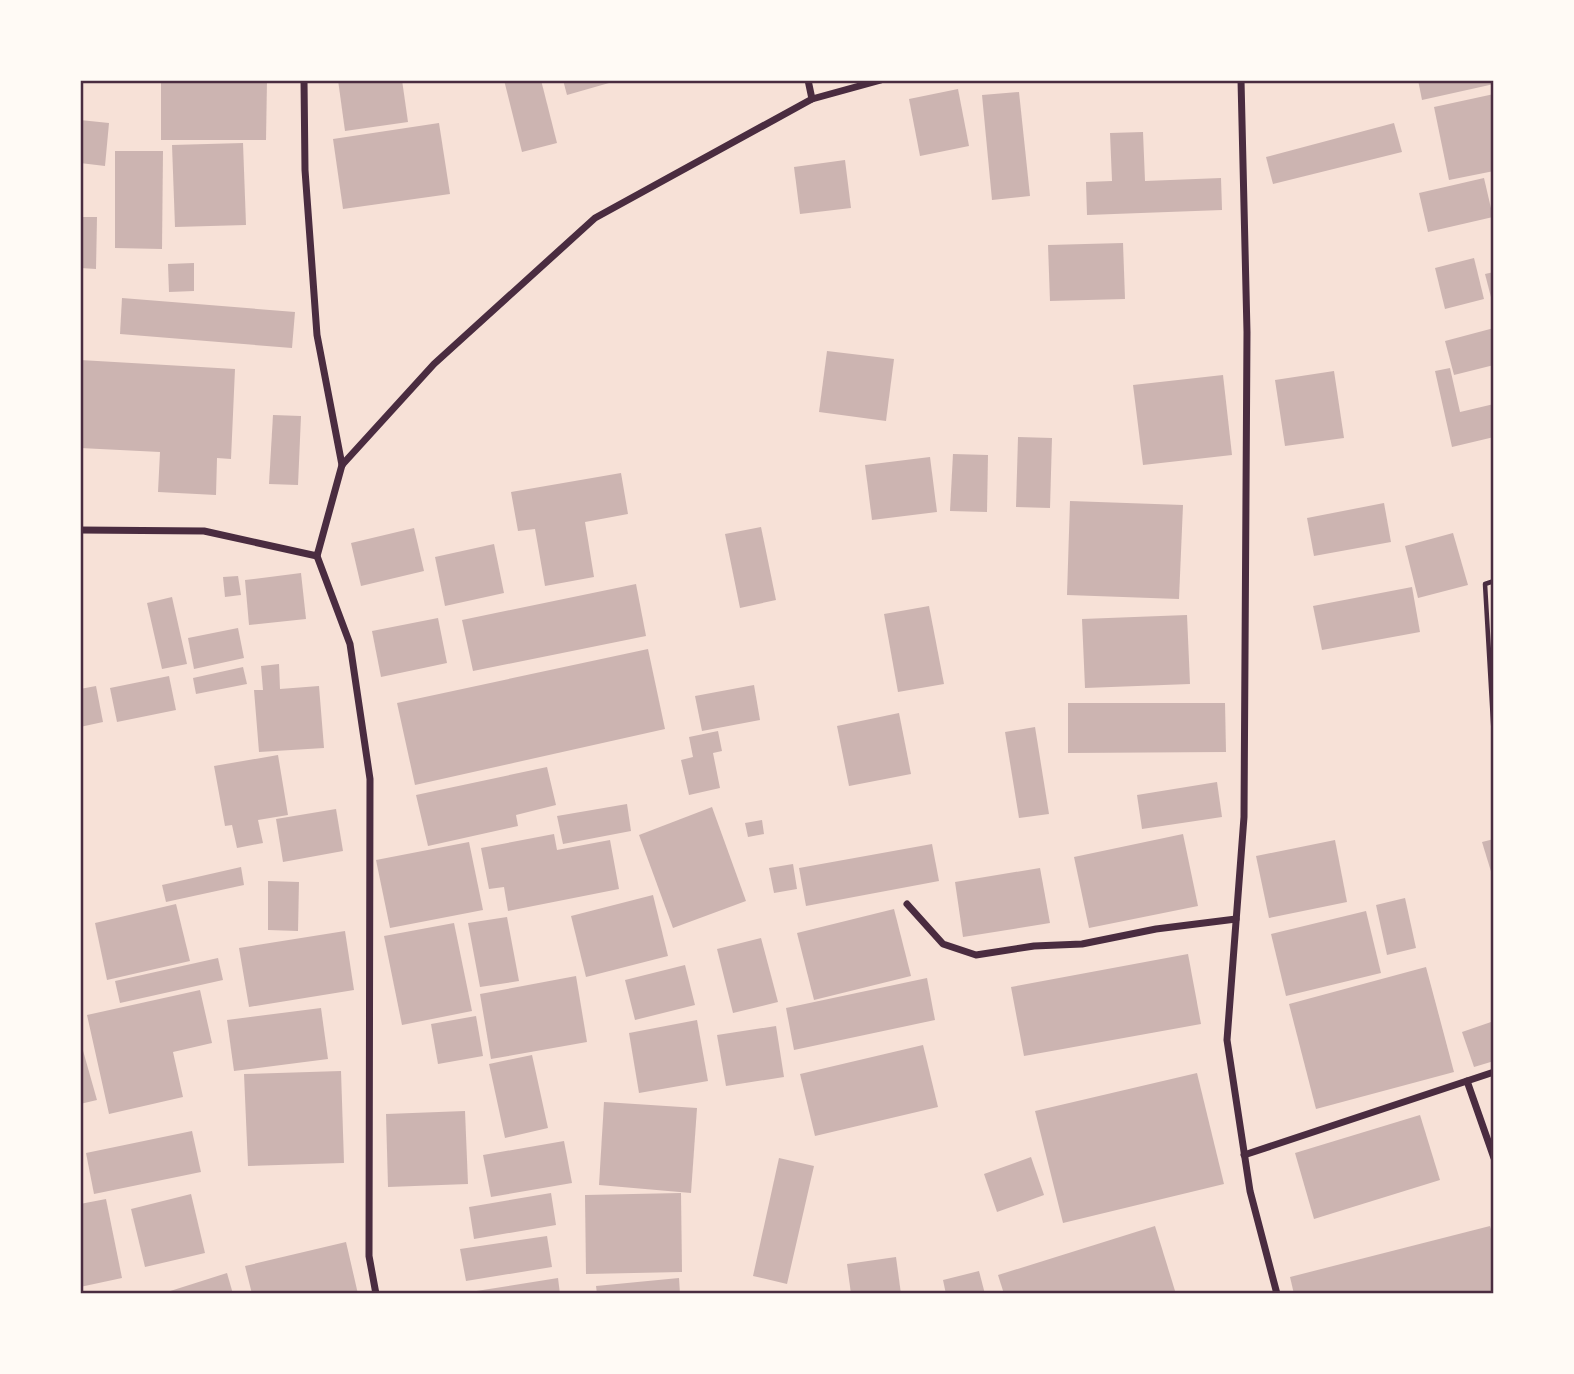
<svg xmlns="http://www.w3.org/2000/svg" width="1574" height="1374" font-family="Figtree,sans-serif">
<rect width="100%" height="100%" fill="#f7e1d7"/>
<g fill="#ccb4b1">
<path d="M161,80H267L266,140H161Z"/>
<path d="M338,80H402L408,122L345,131Z"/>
<path d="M504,80H541L557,143L522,152Z"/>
<path d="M563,80H616V81L567,95Z"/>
<path d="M1418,80H1493L1494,84L1422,100Z"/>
<path d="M958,89L969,146L920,156L909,99Z"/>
<path d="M1019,92L1030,196L992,200L982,95Z"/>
<path d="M1494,94V171L1449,180L1434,107Z"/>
<path d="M80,120L109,123L105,166L80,163Z"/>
<path d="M439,123L450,194L343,209L333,139Z"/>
<path d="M1394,123L1402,152L1273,184L1266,157Z"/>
<path d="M1143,132L1145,181L1221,178L1222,210L1087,215L1086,182L1112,181L1110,133Z"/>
<path d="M243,143L246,225L175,227L172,145Z"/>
<path d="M115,151H163L162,249L115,248Z"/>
<path d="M845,160L851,208L800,214L794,167Z"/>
<path d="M1484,178L1493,217L1428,232L1419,193Z"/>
<path d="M80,217H97L96,269L80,268Z"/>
<path d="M1123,243L1125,299L1050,301L1048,245Z"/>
<path d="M1474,258L1484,299L1445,309L1435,268Z"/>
<path d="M194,263V291L169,292L168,264Z"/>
<path d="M1494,272V305H1493L1485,274Z"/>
<path d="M122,298L295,312L292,348L120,334Z"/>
<path d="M1494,328V365L1454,375L1445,341Z"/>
<path d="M827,351L894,359L886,421L819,412Z"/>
<path d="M80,360L235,369L231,459L217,458L216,495L158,492L160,452L80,448Z"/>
<path d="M1450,368L1460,412L1494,404V437L1452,447L1435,371Z"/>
<path d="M1334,371L1344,438L1285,446L1275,380Z"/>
<path d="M1223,375L1232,455L1143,465L1133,385Z"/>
<path d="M273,415L301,416L298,485L269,484Z"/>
<path d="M1018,437L1052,438L1050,508L1016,507Z"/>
<path d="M953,454L988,455L987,512L950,511Z"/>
<path d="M930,457L937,512L872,520L865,465Z"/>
<path d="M621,473L628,514L585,522L594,577L545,586L535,529L518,531L511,492Z"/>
<path d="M1070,501L1183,505L1179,599L1067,595Z"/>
<path d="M1384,503L1391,542L1314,556L1307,518Z"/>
<path d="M761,527L776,600L740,608L725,534Z"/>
<path d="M414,528L424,571L361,586L351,543Z"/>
<path d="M1453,533L1468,585L1418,598L1405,546Z"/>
<path d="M494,544L504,593L445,606L435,557Z"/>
<path d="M301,573L306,619L249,625L245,580Z"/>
<path d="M238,576L241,595L225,597L223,577Z"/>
<path d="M636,584L646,636L473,671L462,620Z"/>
<path d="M1412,587L1420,632L1322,650L1313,606Z"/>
<path d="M172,597L187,664L162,669L147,603Z"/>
<path d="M929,606L944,684L898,692L884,614Z"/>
<path d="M1187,615L1190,684L1085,688L1082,619Z"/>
<path d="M438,618L447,663L381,677L372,631Z"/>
<path d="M238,628L244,658L194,669L188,638Z"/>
<path d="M648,649L665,729L415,785L397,703Z"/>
<path d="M279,664L280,689L319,686L324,748L259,752L254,690H263L261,666Z"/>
<path d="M243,667L247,684L196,694L193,678Z"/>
<path d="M169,676L176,710L117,722L110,688Z"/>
<path d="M754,685L760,720L702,731L695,696Z"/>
<path d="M96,686L103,722L80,727V689Z"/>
<path d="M1068,703H1225L1226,752L1068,753Z"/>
<path d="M899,713L911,774L849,786L837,726Z"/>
<path d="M1035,727L1049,814L1019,818L1005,732Z"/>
<path d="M718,731L722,751L713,753L720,788L689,795L681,760L693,757L689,737Z"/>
<path d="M278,755L288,815L258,820L263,843L237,848L232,825L225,826L214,766Z"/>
<path d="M547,767L556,805L516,815L518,826L428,846L416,795Z"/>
<path d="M1217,782L1222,817L1142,829L1137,795Z"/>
<path d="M627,804L631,831L563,844L557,816Z"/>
<path d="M712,807L746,901L673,928L639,835Z"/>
<path d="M336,809L343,851L283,862L276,819Z"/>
<path d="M762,820L764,834L748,837L745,823Z"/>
<path d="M554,834L557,850L610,840L619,889L508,911L504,887L489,889L481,848Z"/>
<path d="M1183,834L1198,906L1089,928L1074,857Z"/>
<path d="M1494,839V878H1493L1482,842Z"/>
<path d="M1335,840L1347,902L1269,918L1256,856Z"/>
<path d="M469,842L483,910L390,928L376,860Z"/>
<path d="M932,844L939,881L806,906L799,868Z"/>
<path d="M793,864L797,889L774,893L769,868Z"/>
<path d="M241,867L244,885L166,902L162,885Z"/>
<path d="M1040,868L1050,923L963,937L955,882Z"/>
<path d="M268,881L299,882L298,931L268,930Z"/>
<path d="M653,895L668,956L586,977L571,916Z"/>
<path d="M1405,898L1416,948L1387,955L1376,905Z"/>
<path d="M176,904L190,961L107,980L95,923Z"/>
<path d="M894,909L911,976L814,1000L797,933Z"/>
<path d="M1366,911L1381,973L1286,996L1271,934Z"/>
<path d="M507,917L519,981L480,987L468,923Z"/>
<path d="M454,923L472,1011L402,1025L384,936Z"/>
<path d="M345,931L354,990L249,1007L239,948Z"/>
<path d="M761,938L778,1002L733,1013L717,949Z"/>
<path d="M1188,954L1201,1024L1024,1056L1011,987Z"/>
<path d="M218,958L223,980L120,1003L115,981Z"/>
<path d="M685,965L695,1005L635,1020L625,980Z"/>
<path d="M1426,967L1454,1072L1316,1109L1289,1004Z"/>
<path d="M576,976L587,1042L491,1059L480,994Z"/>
<path d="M927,978L935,1020L794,1050L786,1008Z"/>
<path d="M200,990L212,1043L173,1052L183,1097L109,1114L87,1015Z"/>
<path d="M321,1008L328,1059L234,1071L227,1020Z"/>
<path d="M476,1016L483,1056L438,1064L431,1024Z"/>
<path d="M697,1020L708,1081L639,1093L629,1033Z"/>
<path d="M1494,1021V1061L1474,1067L1462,1032Z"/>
<path d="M776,1026L784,1077L726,1086L717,1035Z"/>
<path d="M80,1040L97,1100L80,1104Z"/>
<path d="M923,1045L938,1107L815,1136L800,1074Z"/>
<path d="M532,1055L548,1128L505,1138L489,1064Z"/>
<path d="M341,1071L344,1163L248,1166L244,1074Z"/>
<path d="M1197,1073L1224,1184L1063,1223L1035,1111Z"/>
<path d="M604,1102L697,1108L691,1193L599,1185Z"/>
<path d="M465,1111L468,1184L388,1187L386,1114Z"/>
<path d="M1420,1115L1440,1180L1314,1219L1295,1153Z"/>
<path d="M192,1131L201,1172L94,1194L86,1153Z"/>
<path d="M564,1141L572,1183L491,1197L483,1155Z"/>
<path d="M1031,1157L1044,1195L997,1212L984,1174Z"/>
<path d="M779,1158L814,1166L787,1284L753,1276Z"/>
<path d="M551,1193L556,1225L474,1239L469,1207Z"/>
<path d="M681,1193L682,1272L586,1274L585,1195Z"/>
<path d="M191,1194L205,1253L145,1267L131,1209Z"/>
<path d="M106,1199L122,1278L80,1287V1204Z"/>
<path d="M1155,1226L1176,1294H1004L998,1275Z"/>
<path d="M1490,1226L1494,1239V1294H1294L1290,1277Z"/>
<path d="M547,1236L552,1267L466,1281L460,1249Z"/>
<path d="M346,1242L358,1294H252L245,1266Z"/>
<path d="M896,1257L901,1294H851L847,1264Z"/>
<path d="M979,1271L985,1294H946L943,1280Z"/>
<path d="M227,1273L233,1294H164V1293Z"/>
<path d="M558,1278L560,1294H470V1292Z"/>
<path d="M679,1278L680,1294H597L596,1286Z"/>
</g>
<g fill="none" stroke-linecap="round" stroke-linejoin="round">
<path stroke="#4a2c40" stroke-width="4.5" d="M1494,581L1485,584L1494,739"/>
<g stroke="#4a2c40" stroke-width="7">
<path d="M304,80L305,170L317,335L342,465"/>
<path d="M808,80L812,99"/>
<path d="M1241,80L1247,332L1244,817L1227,1040L1250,1191L1277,1294"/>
<path d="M80,530L204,531L317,556L342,465L434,364L595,218L812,99L881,80"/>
<path d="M317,556L350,644L370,779L369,1256L376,1294"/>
<path d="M907,904L943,944L976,955L1034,946L1082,944L1156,929L1236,919"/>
<path d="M1467,1081L1494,1158"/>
<path d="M1244,1155L1494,1072"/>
</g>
</g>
<rect width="1574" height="1374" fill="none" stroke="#fffaf5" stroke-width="164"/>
<rect x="82" y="82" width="1410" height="1210" fill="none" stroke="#4a2c40" stroke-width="2.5"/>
</svg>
